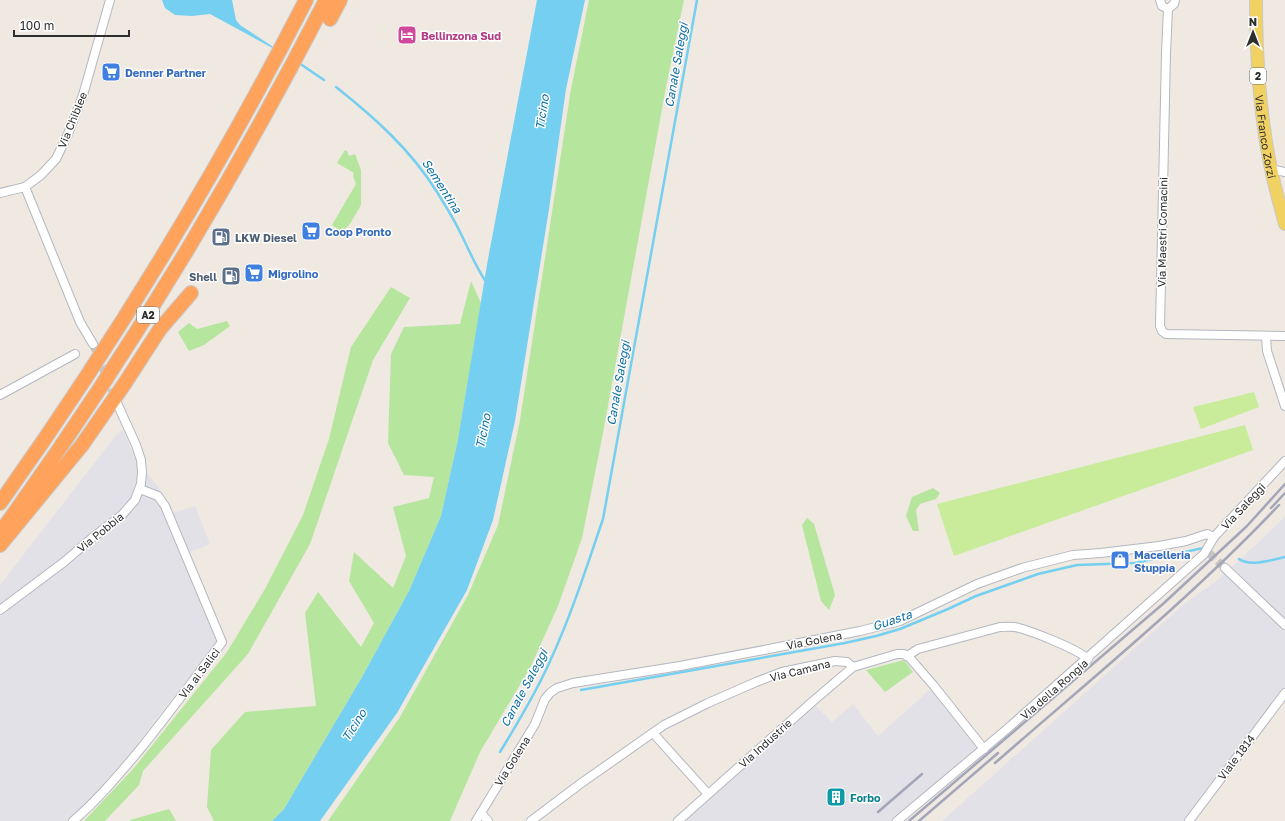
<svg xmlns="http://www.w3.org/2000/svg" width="1285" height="821" font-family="'Golos Text',sans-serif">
<rect width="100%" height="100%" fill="#efe9e1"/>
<g fill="#e3e1e8">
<path d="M123,430L135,458L158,487L173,513L195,506L210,544L188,553L223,634L132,750L80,812L69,821H0V585L117,434Z"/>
<path d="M1285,517V693L1189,821H942L1184,604L1219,579Z"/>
<path d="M934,686L984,749L897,821H678L812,702L832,722L853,704L878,736Z"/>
</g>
<g fill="#b6e59e">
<path d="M589,0H684L666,87L603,433L582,538L558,606L530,668L480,752L450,821H328L400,717L468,595L498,525L520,420L571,89Z"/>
<path d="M345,150L347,151L349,156L355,154L361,170V205L350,224L342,232L332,225L356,184L353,176L354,173L337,163Z"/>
<path d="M471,281L481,303L458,439L441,516L409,591L362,677L284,809L272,821H214L207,807L211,750L245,712L316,706L305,613L318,592L361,647L374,623L349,581L354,552L393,588L406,556L393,507L429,498L434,477L404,475L388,443L391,354L404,327L460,324Z"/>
<path d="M391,287L410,298L373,360L310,544L248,654L143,771L139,785L105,821H84L134,768L227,652L265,589L303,515L329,439L351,347Z"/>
<path d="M227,321L230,326L204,345L189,351L178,332L189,323L197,329Z"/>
<path d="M933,488L940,493L936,499L920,504L916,510L919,531H913L906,516L912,497Z"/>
<path d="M807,518L814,524L835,595L829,610L821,601L802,525Z"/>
<path d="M904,660L913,672L885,692L866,670Z"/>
<path d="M169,809L176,821H130V820Z"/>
</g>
<g fill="#c9ec9a">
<path d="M1254,392L1259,407L1201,429L1193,407Z"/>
<path d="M1245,425L1253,450L954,556L937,504Z"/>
</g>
<g fill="#75cff0">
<path d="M162,0H232L236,20L240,25L287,56L210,14L192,16L175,15L165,8Z"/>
<path d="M537,0H585L566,89L549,209L515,421L493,520L467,590L397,713L320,821H272L284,809L362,677L409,591L441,516L458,439L488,259Z"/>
</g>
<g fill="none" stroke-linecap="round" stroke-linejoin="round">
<g stroke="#75cff0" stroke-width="2.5">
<path d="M299,63L324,80"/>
<path d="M336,87C374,117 411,150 437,192C445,205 454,219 461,234C469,250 476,267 486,282"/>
<path d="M1239,559C1250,567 1272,560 1285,557"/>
<path d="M581,690L845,643L876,636L900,629L948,609L976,596L1038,574L1077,565L1135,563L1203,548"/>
<path d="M500,752C519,721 537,691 551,659C572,613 587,566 603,519L697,0"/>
</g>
<g stroke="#c8c4bd" stroke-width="8" stroke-dasharray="8 4" stroke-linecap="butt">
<path d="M93,344L115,398"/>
<path d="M1209,553L1225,568"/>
</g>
<defs>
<g id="minor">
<path d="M1160,0L1162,6L1168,9"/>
<path d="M1168,9L1166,53L1160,326L1162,331L1166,334L1285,336"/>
<path d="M1168,9L1174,4L1175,0"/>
<path d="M1271,169L1285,172"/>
<path d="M25,187L80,322L93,344"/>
<path d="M0,193L25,187L41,175L56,159L68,134L83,95L110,0"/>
<path d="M1266,336L1267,351L1285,406"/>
<path d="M0,395L75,354"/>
<path d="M1225,568L1285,625"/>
<path d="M0,610L64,562L92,538L122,515L135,500L141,484L142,472L141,460L136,445L117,403"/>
<path d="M907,656L918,649L1000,627C1006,627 1013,626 1019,628C1034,632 1077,649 1088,659"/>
<path d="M653,733L708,794"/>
<path d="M481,813L488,821"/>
<path d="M73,821C99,799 120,773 142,747C169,713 196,677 222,642L165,506L158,496L140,489"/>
<path d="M476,821L535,724L545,699L550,693L557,688L573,683L680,666L769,649L860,631L900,621L977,584L1022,568L1073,555L1101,553L1159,546L1186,541L1207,534L1214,537"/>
<path d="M531,821L580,784L664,725L708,703L756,682L782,672L835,661L847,662L853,667"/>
<path d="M678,821L812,702L853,667L897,654H904L909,657L934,686L984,749"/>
<path d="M897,821L1007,729L1204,554L1214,537L1285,461"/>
<path d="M1189,821L1285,693"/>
</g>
<g id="primary">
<path id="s1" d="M1256,0C1256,53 1259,106 1269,159C1273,181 1279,202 1285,224"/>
</g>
<g id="motorway">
<path d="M330,19L340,0"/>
<path d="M0,503C114,343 216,175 306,0"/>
<path d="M0,533C68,439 132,342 192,242C239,163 284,82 326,0"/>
<path d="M0,545L82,445L125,383L160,329L191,293"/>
</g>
</defs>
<use href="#minor" stroke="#b4b7c1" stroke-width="10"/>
<use href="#primary" stroke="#c9c9c9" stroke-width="14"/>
<use href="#motorway" stroke="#c9c9c9" stroke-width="16"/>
<use href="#minor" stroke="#fff" stroke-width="8"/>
<use href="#primary" stroke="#f2d163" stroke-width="12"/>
<use href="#motorway" stroke="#ffa35c" stroke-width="14"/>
<g stroke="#a3a6b8" stroke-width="2.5">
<path d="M1271,508L1285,493"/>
<path d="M995,763C1091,679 1191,598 1279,505"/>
<path d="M878,812L922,774"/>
<path d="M909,821L1164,603L1247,526L1285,484"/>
<path d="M919,821L998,753"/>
</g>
</g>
<defs>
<symbol id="hotel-square" viewBox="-11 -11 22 22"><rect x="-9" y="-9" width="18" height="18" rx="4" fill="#d1479c" stroke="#fff"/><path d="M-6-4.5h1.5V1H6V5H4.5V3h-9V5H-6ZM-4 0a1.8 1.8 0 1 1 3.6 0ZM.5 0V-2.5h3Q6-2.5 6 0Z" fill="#fff"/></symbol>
<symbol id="supermarket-square" viewBox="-11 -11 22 22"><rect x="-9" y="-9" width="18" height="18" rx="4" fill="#3f7fe0" stroke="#fff"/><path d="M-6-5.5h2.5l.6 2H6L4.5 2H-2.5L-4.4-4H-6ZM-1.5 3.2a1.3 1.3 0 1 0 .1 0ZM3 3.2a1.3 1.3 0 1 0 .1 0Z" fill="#fff"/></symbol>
<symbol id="fuel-square" viewBox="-11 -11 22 22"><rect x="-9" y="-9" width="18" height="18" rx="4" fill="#5c6f8a" stroke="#fff"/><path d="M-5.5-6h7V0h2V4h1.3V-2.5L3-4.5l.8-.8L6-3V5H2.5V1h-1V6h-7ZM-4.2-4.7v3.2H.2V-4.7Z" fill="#fff"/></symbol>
<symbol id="shop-square" viewBox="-11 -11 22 22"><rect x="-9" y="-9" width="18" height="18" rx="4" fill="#3f7fe0" stroke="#fff"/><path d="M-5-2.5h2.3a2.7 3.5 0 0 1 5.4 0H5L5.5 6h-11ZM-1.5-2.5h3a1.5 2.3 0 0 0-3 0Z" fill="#fff"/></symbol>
<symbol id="building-square" viewBox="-11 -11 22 22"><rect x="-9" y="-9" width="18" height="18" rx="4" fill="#0f9aa8" stroke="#fff"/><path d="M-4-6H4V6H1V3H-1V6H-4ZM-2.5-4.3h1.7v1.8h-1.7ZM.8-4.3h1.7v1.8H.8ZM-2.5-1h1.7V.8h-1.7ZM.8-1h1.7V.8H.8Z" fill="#fff"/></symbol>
</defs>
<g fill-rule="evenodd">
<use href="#hotel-square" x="396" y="24" width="22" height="22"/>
<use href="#supermarket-square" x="100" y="61" width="22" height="22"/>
<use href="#supermarket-square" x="300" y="220" width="22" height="22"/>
<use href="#fuel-square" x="210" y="226" width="22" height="22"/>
<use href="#supermarket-square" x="243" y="262" width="22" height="22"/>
<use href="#fuel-square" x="220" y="265" width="22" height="22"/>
<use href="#shop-square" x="1109" y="549" width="22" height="22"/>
<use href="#building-square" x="825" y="786" width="22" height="22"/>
</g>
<g text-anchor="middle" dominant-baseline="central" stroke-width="3" stroke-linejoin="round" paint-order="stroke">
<g fill="#fff" stroke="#6d6d6d" stroke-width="1">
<rect x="1250" y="68" width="16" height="16" rx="3"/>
<rect x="137" y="307" width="22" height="16" rx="3"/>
</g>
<g font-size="10" font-weight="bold" fill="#2e2e2e">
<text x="1258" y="76">2</text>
<text x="148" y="315">A2</text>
</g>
<g font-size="11" font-weight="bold" fill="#b23c85" stroke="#fff" text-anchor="start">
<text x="421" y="35">Bellinzona Sud</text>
</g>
<g font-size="11" font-weight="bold" fill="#366cbe" stroke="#fff" text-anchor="start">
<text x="125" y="72">Denner Partner</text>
<text x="325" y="231">Coop Pronto</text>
<text x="268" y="273">Migrolino</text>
<text x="1134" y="554">Macelleria<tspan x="1134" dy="13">Stuppia</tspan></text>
</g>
<g font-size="11" fill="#2e2e2e" stroke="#fff">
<text transform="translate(72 120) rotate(-68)">Via Chiblee</text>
<text stroke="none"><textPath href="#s1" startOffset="137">Via Franco Zorzi</textPath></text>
<text transform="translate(1162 232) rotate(-89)">Via Maestri Comacini</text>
<text transform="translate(1243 506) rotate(-47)">Via Saleggi</text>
<text transform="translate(100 532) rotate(-39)">Via Pobbia</text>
<text transform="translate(814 640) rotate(-11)">Via Golena</text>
<text transform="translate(800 670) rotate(-14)">Via Camana</text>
<text transform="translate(199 673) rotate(-53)">Via ai Salici</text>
<text transform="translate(1054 689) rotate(-41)">Via della Rongia</text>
<text transform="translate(765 743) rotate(-42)">Via Industrie</text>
<text transform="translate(1236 757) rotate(-53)">Viale 1814</text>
<text transform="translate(512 761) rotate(-58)">Via Golena</text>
</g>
<g font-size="11" font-weight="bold" fill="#4e5e75" stroke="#fff" text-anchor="start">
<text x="235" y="237">LKW Diesel</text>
<text x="217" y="276" text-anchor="end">Shell</text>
</g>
<g font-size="11" font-weight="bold" fill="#0d838f" stroke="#fff" text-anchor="start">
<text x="850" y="797">Forbo</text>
</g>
<g font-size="12" font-style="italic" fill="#0d6fa3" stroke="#fff">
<text transform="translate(676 65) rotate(-80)">Canale Saleggi</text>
<text transform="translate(542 112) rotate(-81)">Ticino</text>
<text transform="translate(442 186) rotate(57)">Sementina</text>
<text transform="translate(618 383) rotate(-80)">Canale Saleggi</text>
<text transform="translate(483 431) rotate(-78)">Ticino</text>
<text transform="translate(892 620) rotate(-19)">Guasta</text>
<text transform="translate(524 688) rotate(-62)">Canale Saleggi</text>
<text transform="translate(354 725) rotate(-58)">Ticino</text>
</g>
</g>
<g transform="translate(1253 32)" stroke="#ffffff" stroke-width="3" paint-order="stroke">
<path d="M0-3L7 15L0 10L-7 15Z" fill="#2e2e2e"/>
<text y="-6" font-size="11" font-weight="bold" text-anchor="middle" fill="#2e2e2e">N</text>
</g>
<path d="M14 30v6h115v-6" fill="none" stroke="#2e2e2e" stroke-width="2"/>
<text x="20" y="30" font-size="12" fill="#2e2e2e" stroke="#ffffff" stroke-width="3" paint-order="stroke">100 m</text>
</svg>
